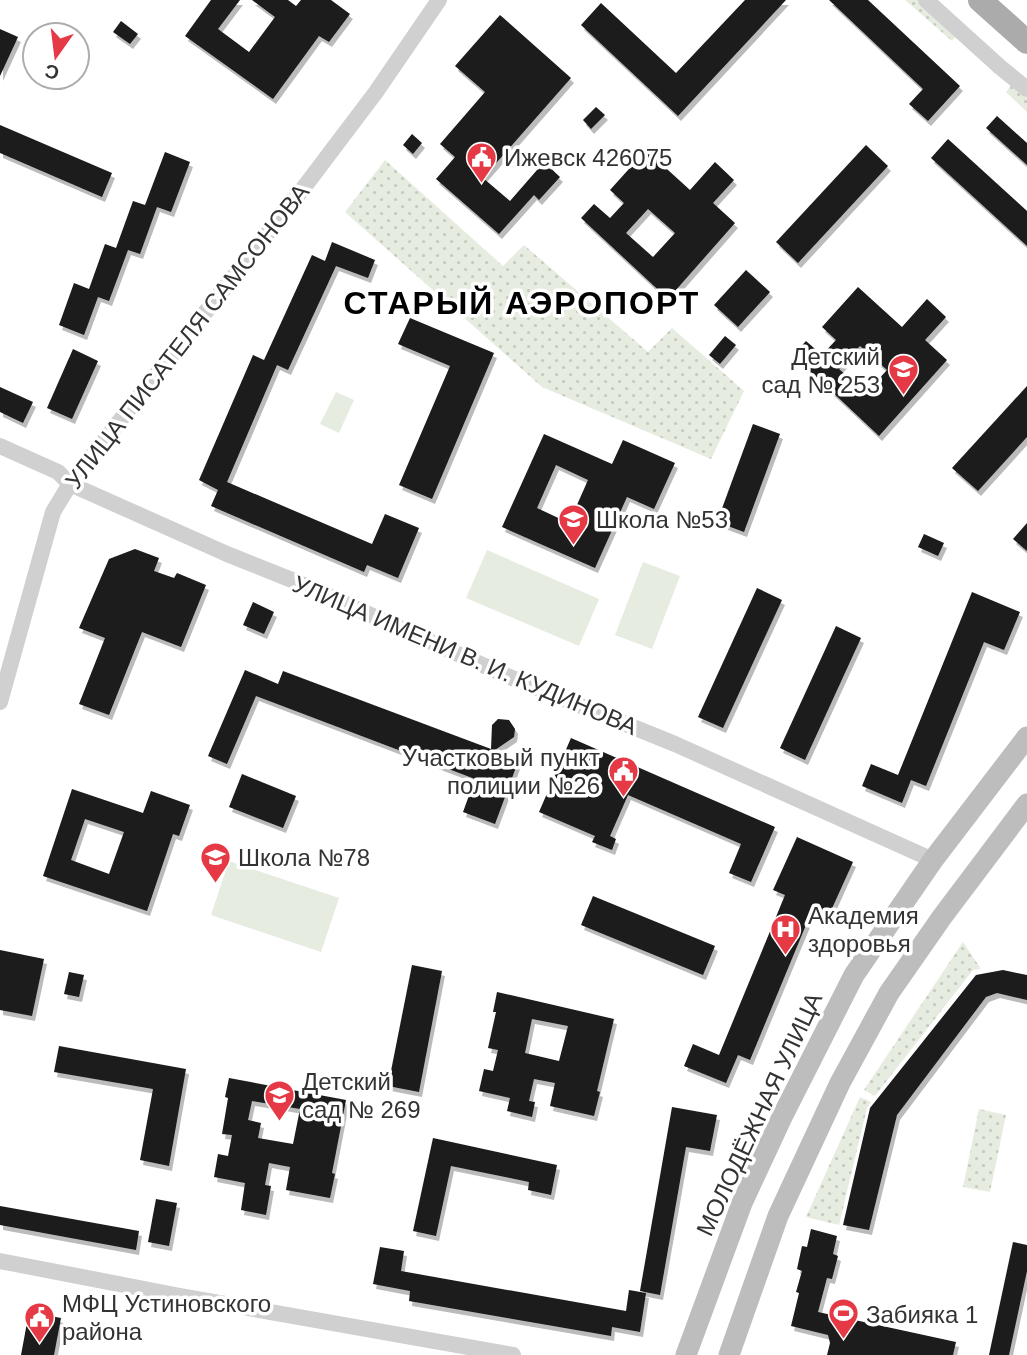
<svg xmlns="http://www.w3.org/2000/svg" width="1027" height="1355" font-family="Helvetica,sans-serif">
<defs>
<pattern id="grass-dots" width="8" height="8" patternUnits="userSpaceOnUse" patternTransform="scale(1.75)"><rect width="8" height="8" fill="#e6ecdf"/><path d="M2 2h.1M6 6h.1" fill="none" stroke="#c6cbc0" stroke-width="1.8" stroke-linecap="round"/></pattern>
<filter id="shadow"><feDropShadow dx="3" dy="5" stdDeviation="0" flood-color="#0004"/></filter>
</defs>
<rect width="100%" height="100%" fill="#fff"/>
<g fill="url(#grass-dots)">
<path d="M905,0H918L957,35L952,41Z"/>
<path d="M1012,84L1027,98V112L1006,92Z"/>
<path d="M385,160L503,266L524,245L648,352L672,328L744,391L711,459L542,387L345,212Z"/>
<path d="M963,942L981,969L973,970L875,1096L864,1090Z"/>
<path d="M860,1097L871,1102L867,1108L839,1225L806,1217Z"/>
<path d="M979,1109L1006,1115L990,1192L963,1187Z"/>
</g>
<g fill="#e6ecdf">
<path d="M336,392L354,400L339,433L320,424Z"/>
<path d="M487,550L599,599L579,646L466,598Z"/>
<path d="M643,562L680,576L652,649L615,635Z"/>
<path d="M229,861L339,898L321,952L211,915Z"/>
</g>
<g fill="#1a1a1a" fill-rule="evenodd" filter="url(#shadow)">
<path d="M211,0H240L218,29L249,52L275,17L252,0H288L296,6L301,0H331L350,14L329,42L319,36L273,99L185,36Z"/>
<path d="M745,0H786L678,116L581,25L601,3L676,73Z"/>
<path d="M829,0H868L960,86L928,121L909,104L923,89Z"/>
<path d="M500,15L571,78L483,178L510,201L544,162L560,177L539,200L534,195L499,234L436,179L455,157L440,144L485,92L455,66Z"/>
<path d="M121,21L138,34L130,44L113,32Z"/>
<path d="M0,29L18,37L0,76Z"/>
<path d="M596,107L605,115L591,129L583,120Z"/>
<path d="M997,116L1027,143V165L986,128Z"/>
<path d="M0,125L112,173L102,197L0,153Z"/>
<path d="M412,134L422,143L413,154L403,145Z"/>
<path d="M948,139L1027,211V246L931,158Z"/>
<path d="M866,145L888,166L798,263L776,242Z"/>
<path d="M646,150L690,190L715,162L734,180L713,203L735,223L668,299L581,218L594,204L610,218L624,203L610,190ZM648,209L675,233L653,257L626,233Z"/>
<path d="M165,152L190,162L171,212L157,207L140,254L128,250L109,301L98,297L84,335L59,325L74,283L89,289L105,244L116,248L133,201L145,205Z"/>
<path d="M332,242L375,260L368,278L336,266L288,370L277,365L227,482L372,544L385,514L419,528L398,578L367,565L364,572L211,506L218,490L199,480L253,355L264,360L312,255L325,261Z"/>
<path d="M746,270L770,292L738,327L714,305Z"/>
<path d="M858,287L902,327L927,299L946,317L925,340L947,360L879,436L793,355L806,341L822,355L836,340L822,327ZM860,346L887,370L866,393L839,369Z"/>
<path d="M410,318L494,353L432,499L399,485L450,366L398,344Z"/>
<path d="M725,336L736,345L720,364L709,355Z"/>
<path d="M73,349L98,361L72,419L47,408Z"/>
<path d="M1027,386V437L978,491L952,468Z"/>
<path d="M0,387L33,402L23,423L0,412Z"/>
<path d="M753,424L780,434L744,532L717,522Z"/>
<path d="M544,434L612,464L623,440L675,463L654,509L627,497L595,568L502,527ZM556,465L588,480L569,523L537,508Z"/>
<path d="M1027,523V551L1013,539Z"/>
<path d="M924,534L944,543L938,556L918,547Z"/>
<path d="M135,549L159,558L154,571L174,578L177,573L206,585L181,647L142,632L109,715L79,704L105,638L79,628L109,559Z"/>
<path d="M757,588L782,600L723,728L698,717Z"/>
<path d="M972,592L1020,612L1004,650L984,642L926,786L911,780L902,803L862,786L871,764L898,775Z"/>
<path d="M253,602L274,612L264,634L243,625Z"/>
<path d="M836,626L861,638L805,760L780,748Z"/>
<path d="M245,670L278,684L283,671L491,749L492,725L498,719L509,720L515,729L514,737L495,750L519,759L495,824L463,812L475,779L256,696L227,764L208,756Z"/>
<path d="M571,738L775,827L751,882L729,873L741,844L628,795L610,836L616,839L612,850L592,842L595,836L539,812Z"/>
<path d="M242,774L296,796L283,828L229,807Z"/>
<path d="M72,789L143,813L151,791L190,805L179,836L173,834L147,911L43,876ZM85,819L124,832L109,874L71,860Z"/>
<path d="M797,837L853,862L829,915L813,908L750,1060L738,1055L726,1083L684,1066L693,1044L719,1055L785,895L773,890Z"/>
<path d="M593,896L715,946L703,975L581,925Z"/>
<path d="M0,950L44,959L32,1016L0,1010Z"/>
<path d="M412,965L442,971L419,1092L388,1086Z"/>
<path d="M1003,970L1027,975V1000L997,993L986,997L897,1115L869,1230L843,1225L870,1108L976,975Z"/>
<path d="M69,972L84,975L79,997L64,994Z"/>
<path d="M497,992L614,1019L597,1091L600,1092L594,1116L550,1106L555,1083L534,1079L529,1101L535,1102L532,1117L507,1111L510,1098L479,1091L484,1069L493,1071L498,1050L488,1048L496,1012H493ZM532,1019L568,1026L559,1061L525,1053Z"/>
<path d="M59,1046L186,1069L169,1166L140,1160L153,1089L54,1072Z"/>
<path d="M229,1078L346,1100L332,1173L335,1174L330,1198L286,1190L290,1167L269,1163L265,1185L271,1186L266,1215L241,1210L245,1183L214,1177L218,1154L228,1156L232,1135L222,1134L228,1098L225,1097ZM252,1101L300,1109L293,1144L258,1138L261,1123L248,1120Z"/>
<path d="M672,1107L717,1115L710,1151L686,1147L660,1295L640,1291Z"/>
<path d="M433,1138L557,1165L551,1195L528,1190L529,1182L451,1166L436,1236L413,1231Z"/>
<path d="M156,1199L177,1203L169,1246L148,1242Z"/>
<path d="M0,1206L139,1231L136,1250L0,1225Z"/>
<path d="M811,1229L837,1236L833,1254L838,1256L832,1279L827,1278L818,1312L956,1342L953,1355H827L830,1343L828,1335L791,1326L799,1293L796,1292L802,1271L797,1269L802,1246L807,1247Z"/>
<path d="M1013,1242L1027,1245V1271L1009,1355H989Z"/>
<path d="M380,1247L404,1251L401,1271L626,1311L629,1290L646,1293L640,1332L612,1327L611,1336L409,1301L410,1291L373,1284Z"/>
<path d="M29,1312L61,1318L54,1355H21Z"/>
</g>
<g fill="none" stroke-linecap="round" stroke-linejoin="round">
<g stroke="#d0d0d0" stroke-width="16">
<path d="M926,0L1000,67L1027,89"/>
<path d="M0,446L58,472L70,484L227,554L297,582L507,676L675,744L933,860"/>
<path d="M0,702L53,512L70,484L308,182L376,92L439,0"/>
<path d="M0,1261L175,1295L513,1355"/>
</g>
<g stroke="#bdbdbd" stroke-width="21">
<path d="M686,1355L742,1203L782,1117L854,975L933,860L1027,737"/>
<path d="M729,1355L778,1216L840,1083L889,993L942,917L1027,804"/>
</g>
<path stroke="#ababab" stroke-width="24" d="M980,0L1027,42"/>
</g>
<defs>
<symbol id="civic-pin" viewBox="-11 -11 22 30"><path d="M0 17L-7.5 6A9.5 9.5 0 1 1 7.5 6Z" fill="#e63946" stroke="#fff"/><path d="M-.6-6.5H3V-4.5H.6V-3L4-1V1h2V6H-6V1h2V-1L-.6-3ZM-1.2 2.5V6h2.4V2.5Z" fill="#fff"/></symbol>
<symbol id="school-pin" viewBox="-11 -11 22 30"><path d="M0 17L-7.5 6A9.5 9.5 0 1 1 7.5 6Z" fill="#e63946" stroke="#fff"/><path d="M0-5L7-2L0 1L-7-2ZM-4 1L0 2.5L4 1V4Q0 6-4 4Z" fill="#fff"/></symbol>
<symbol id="hospital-pin" viewBox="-11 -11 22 30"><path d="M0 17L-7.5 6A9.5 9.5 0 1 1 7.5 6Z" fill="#e63946" stroke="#fff"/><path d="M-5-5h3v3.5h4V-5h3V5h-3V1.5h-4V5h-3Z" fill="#fff"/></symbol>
<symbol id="stadium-pin" viewBox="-11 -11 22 30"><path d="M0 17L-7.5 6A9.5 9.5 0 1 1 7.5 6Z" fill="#e63946" stroke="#fff"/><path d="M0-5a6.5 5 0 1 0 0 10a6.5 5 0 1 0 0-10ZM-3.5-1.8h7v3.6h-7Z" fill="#fff"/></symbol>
</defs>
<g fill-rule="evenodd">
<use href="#civic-pin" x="464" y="140" width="35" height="47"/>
<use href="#school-pin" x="886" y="352" width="35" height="47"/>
<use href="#school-pin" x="556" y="502" width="35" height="47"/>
<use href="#civic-pin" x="606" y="754" width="35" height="47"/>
<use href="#school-pin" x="198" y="840" width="35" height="47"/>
<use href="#hospital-pin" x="768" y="912" width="35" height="47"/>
<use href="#school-pin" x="262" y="1078" width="35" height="47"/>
<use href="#stadium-pin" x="826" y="1296" width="35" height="47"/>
<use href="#civic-pin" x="22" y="1300" width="35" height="47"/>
</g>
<g text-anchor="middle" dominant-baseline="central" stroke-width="7" stroke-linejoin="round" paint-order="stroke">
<g font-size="24" fill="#333" stroke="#fff" text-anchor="start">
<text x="504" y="157">Ижевск 426075</text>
<text x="880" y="356" text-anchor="end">Детский<tspan x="880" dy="28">сад № 253</tspan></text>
<text x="596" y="519">Школа №53</text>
<text x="600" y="757" text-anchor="end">Участковый пункт<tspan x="600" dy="28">полиции №26</tspan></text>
<text x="238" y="857">Школа №78</text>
<text x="808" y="915">Академия<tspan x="808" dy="28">здоровья</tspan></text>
<text x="302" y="1081">Детский<tspan x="302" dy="28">сад № 269</tspan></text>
<text x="62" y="1303">МФЦ Устиновского<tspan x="62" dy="28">района</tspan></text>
<text x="866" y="1314">Забияка 1</text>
</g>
<g font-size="24" fill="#333" stroke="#fff">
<text transform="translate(187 336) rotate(-52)">УЛИЦА ПИСАТЕЛЯ САМСОНОВА</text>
<text transform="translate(465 655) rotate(23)">УЛИЦА ИМЕНИ В. И. КУДИНОВА</text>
<text transform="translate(759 1114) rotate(-65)">МОЛОДЁЖНАЯ УЛИЦА</text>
</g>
<g font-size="32" font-weight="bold" letter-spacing="2" fill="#000" stroke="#fff">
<text x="522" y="303">СТАРЫЙ АЭРОПОРТ</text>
</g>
</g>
<g transform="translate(56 56) rotate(194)"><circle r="33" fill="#ffffff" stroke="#adadad" stroke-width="2"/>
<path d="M0-5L12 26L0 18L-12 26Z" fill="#e63946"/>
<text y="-10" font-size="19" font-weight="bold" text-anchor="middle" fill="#333333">С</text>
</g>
</svg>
